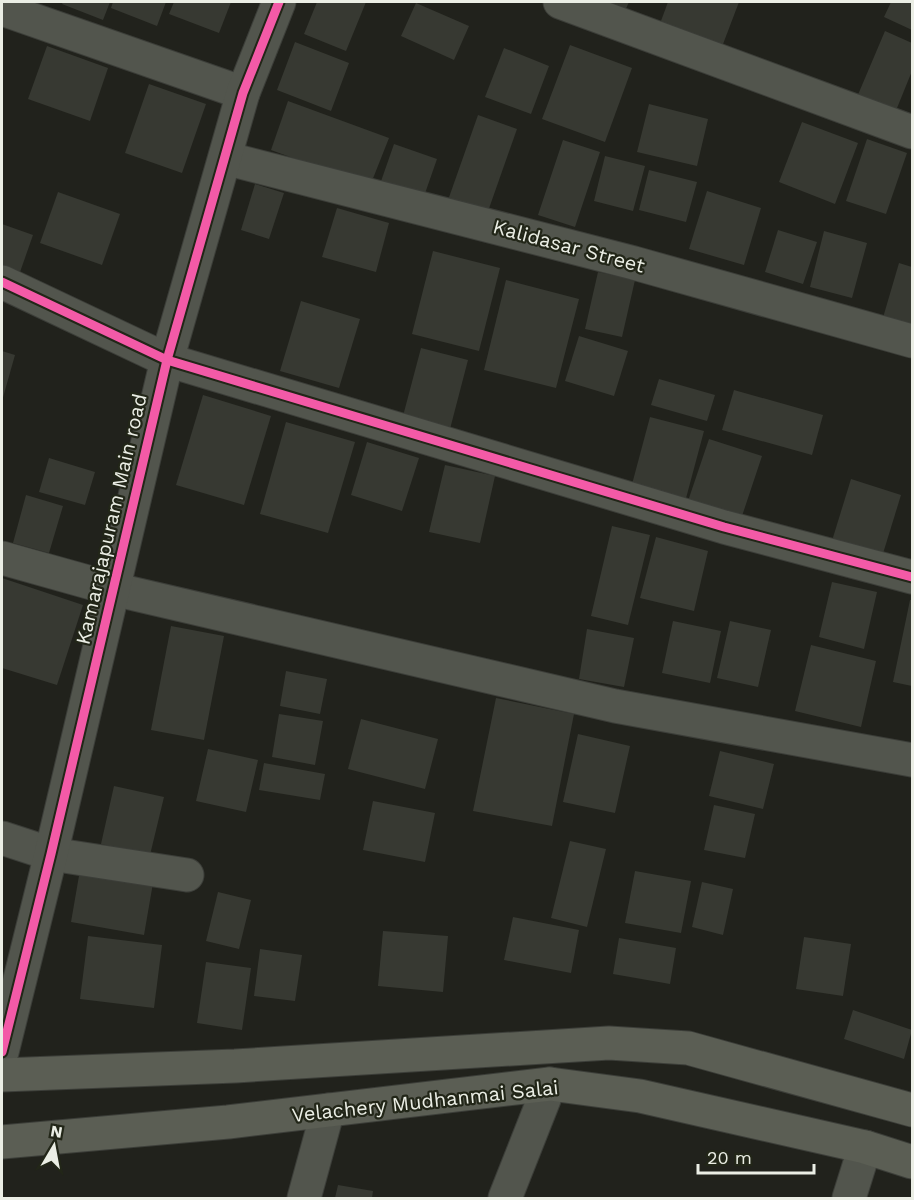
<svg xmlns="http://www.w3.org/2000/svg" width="914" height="1200" font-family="'Work Sans',sans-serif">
<rect width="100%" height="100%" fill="#21221c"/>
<g fill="#373932">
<path d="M63,2H110L103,20L62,4Z"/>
<path d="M113,2H166L157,26L111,8Z"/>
<path d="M174,2H231L219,33L169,14Z"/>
<path d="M317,2H366L346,51L304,34Z"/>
<path d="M593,2H629L624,13Z"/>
<path d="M668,2H739L720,52L658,29Z"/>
<path d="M891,2H912V30L884,17Z"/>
<path d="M416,3L469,26L454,60L401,36Z"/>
<path d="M885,31L912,43V71L895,113L857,97Z"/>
<path d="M295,42L349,63L331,111L277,90Z"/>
<path d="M570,45L632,68L605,142L542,119Z"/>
<path d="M47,46L108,68L90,121L28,99Z"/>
<path d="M504,48L549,66L531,114L485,97Z"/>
<path d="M149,84L206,104L182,173L125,153Z"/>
<path d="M288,101L389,138L370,186L271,150Z"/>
<path d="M649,104L708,119L697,166L637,152Z"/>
<path d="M478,115L517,129L486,217L447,203Z"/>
<path d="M802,122L858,143L835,204L779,182Z"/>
<path d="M867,139L907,153L886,214L846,201Z"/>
<path d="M563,140L600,152L575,227L538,215Z"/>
<path d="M394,144L437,159L422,202L379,187Z"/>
<path d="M605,156L645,166L633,211L594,201Z"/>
<path d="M649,170L697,182L686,222L639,210Z"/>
<path d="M255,184L284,193L269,239L241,230Z"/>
<path d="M707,191L761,208L744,265L689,249Z"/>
<path d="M58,192L120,214L102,265L40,243Z"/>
<path d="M337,208L389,223L376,272L322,257Z"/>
<path d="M2,224L33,235L19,275L2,269Z"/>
<path d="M778,230L817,242L803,284L765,272Z"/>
<path d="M824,231L867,243L852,298L810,287Z"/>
<path d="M433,251L500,268L479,351L412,334Z"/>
<path d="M899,263L912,267V330L882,321Z"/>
<path d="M598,272L635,280L622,337L585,329Z"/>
<path d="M506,280L579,299L556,388L484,370Z"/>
<path d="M301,301L360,319L339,388L280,371Z"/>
<path d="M579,336L628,351L614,396L565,381Z"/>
<path d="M421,348L468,360L450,429L403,416Z"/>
<path d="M2,351L15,355L2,401Z"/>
<path d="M659,379L715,395L707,421L651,405Z"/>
<path d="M734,390L823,415L812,455L722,430Z"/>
<path d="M203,395L271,416L244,505L176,485Z"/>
<path d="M650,417L704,431L685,502L631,488Z"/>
<path d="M286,422L355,442L328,533L260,514Z"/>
<path d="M709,439L762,456L741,519L688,501Z"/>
<path d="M367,442L419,458L402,511L351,495Z"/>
<path d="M49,458L95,472L85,505L39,492Z"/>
<path d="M445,465L495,476L480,543L429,532Z"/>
<path d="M851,479L901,495L881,560L831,544Z"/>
<path d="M26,495L63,506L49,553L13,543Z"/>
<path d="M612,526L650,535L628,625L591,616Z"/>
<path d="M656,537L708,551L694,611L640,598Z"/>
<path d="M2,578L83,605L57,685L2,668Z"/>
<path d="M832,582L877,592L864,649L819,637Z"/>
<path d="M910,600H912V686L893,682Z"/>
<path d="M673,621L721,631L710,683L662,673Z"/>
<path d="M730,621L771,630L758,687L717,678Z"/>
<path d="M171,626L224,636L204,740L151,730Z"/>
<path d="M587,629L634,638L624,687L579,679Z"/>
<path d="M811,645L876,661L861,727L795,711Z"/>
<path d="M286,671L327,679L320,714L280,706Z"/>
<path d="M496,698L574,714L552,826L473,811Z"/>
<path d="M279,714L323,721L315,765L272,757Z"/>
<path d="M361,719L438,739L425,789L348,769Z"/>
<path d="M578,734L630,746L615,813L563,802Z"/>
<path d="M208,749L258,760L246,812L196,801Z"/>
<path d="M720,751L774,764L763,809L709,796Z"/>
<path d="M264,763L325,774L320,800L259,790Z"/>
<path d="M114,786L164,797L150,855L101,844Z"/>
<path d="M373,801L435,813L425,862L363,850Z"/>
<path d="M714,805L755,814L745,858L704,850Z"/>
<path d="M570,841L606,849L587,927L551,918Z"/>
<path d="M80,870L153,883L144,935L71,922Z"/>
<path d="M635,871L691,881L681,933L625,923Z"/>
<path d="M702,882L733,889L723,935L692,927Z"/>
<path d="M218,892L251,900L239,949L206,941Z"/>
<path d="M513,917L579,930L571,973L504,960Z"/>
<path d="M383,931L448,936L443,992L378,986Z"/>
<path d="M88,936L162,945L154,1008L80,999Z"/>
<path d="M804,937L851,944L843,996L796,989Z"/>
<path d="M619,938L676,948L670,984L613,974Z"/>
<path d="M260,949L302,955L295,1001L254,996Z"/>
<path d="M206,962L251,968L242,1030L197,1023Z"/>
<path d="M853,1010L912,1030L904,1059L844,1039Z"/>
<path d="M338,1185L373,1191L372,1198H335Z"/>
</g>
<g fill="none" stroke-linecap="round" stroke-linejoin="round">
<defs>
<g id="minor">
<path d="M560,2L912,132"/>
<path d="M2,9L243,93"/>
<path d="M225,158L634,263L912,341"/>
<path d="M2,282L167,360L724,527L912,577"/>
<path d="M2,558L113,589L615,706L912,760"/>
<path d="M2,838L51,854L187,875"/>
<path d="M2,1052L51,854L167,360L243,93L279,2"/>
<path d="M304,1198L328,1110"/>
<path d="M505,1198L550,1084"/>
<path d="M849,1198L865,1147"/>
</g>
<g id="major">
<path d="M2,1075L235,1066L609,1043L688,1048L912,1110"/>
<path d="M2,1142L228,1122L550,1084L640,1096L865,1147L912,1162"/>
</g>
</defs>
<use href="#minor" stroke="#3c3e39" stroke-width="35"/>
<use href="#major" stroke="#3c3e39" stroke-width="35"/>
<use href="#minor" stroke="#52554d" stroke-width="33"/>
<use href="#major" stroke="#5b5e54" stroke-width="33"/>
<defs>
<g id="cycleway">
<path d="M2,282L167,360L724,527L912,577"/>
<path d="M2,1052L51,854L167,360L243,93L279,2"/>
</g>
</defs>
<use href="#cycleway" stroke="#222618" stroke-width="13"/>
<use href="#cycleway" stroke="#f35aa7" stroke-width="9"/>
</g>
<g text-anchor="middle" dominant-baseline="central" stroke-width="4.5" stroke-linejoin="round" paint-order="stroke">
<g font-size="20" fill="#ebeee5" stroke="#222618">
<text transform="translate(569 246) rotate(15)">Kalidasar Street</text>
<text transform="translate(111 519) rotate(-77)">Kamarajapuram Main road</text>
<text transform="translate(425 1101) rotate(-6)">Velachery Mudhanmai Salai</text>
</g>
</g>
<rect width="914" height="1200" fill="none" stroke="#ebeee5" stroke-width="6"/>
<g transform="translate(54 1146) rotate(10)" stroke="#222618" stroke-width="4.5" paint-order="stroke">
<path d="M0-4.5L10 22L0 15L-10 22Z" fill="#ebeee5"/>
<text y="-9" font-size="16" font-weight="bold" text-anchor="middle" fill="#ebeee5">N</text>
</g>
<path d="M698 1164v9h116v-9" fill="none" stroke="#ebeee5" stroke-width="3"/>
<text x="707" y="1164" font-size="18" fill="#ebeee5" stroke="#222618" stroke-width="4.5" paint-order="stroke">20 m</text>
</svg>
